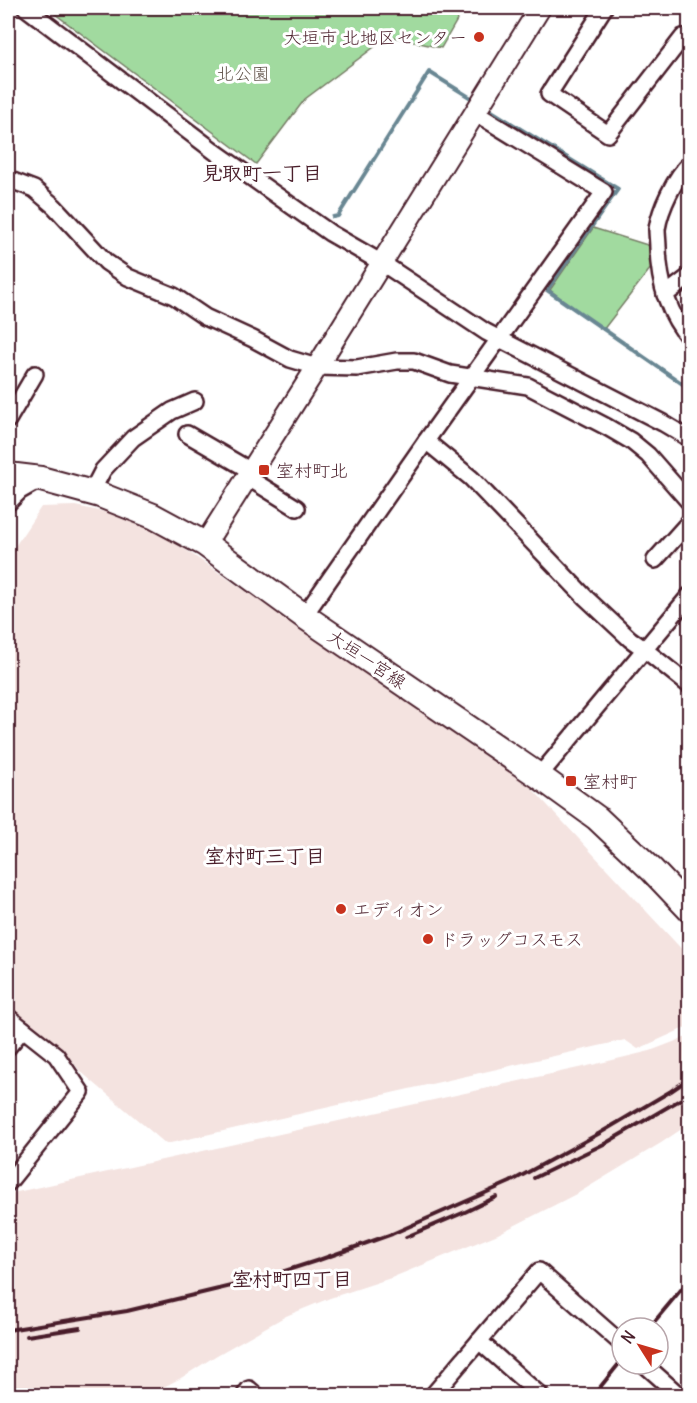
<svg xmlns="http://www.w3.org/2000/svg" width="697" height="1403" font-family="Delius,'Klee One',sans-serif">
<rect width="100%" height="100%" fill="#fff"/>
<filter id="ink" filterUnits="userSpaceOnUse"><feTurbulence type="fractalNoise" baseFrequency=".0167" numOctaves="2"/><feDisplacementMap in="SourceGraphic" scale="12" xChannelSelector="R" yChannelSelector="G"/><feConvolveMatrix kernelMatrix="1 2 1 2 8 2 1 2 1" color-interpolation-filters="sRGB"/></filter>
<g filter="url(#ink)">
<g fill="#f4e3e0">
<path d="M75,506L110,513L148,527L177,544L413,706L523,779L689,957V1026L638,1049L625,1040L166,1144L80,1071L62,1048L8,1007V557L41,507Z"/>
<path d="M689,1036V1124L661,1143L580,1192L498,1234L391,1278L330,1298L286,1316L217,1355L181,1378L150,1394L145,1396L8,1395V1194L592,1065L650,1051Z"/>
</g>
<g fill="#a1da9f" stroke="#767c65" stroke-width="1.5">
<path d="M47,8H464L441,48L389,36L305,99L256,164Z"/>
<path d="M593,228L654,247V264L603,330L550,290Z"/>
</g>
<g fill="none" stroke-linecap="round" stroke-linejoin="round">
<g stroke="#698793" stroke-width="4">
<path d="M490,110L618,189L547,290L690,389"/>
<path d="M333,217L338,216L429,72L471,98"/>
</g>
<defs>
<g id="minor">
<path d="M26,8L218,154L330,233L382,263L486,332L663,423L690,439"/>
<path d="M604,8L549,94L608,134L683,37L690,40"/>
<path d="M690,163C675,177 660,209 657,229C657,235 658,242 658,248C659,282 667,313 690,339"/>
<path d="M8,179L34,189L54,206L106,262L128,277L174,296L205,317L253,339L290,359L317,367L357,368L397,361H414L450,374L528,386L607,427L631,441L648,455L690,503"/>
<path d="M665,295L690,276"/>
<path d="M8,420L35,374"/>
<path d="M187,434L251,471"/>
<path d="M426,441L471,478L586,598L630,639L644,649L690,686"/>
<path d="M247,477L297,508"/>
<path d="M91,493L103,470L133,438L172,411L195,401"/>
<path d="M8,503L20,491L41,479"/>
<path d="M655,560L690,521"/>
<path d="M304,616L426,441L604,192L474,112"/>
<path d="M539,776L690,595"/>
<path d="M8,1017L56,1055L81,1092L8,1183"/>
<path d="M8,1047L23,1029"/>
<path d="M479,1341L541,1396"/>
<path d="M644,1364L680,1396"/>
<path d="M244,1396L249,1389L257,1396"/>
<path d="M432,1396L539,1271L622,1344"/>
</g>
<path id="tertiary" d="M205,544L317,367L540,8"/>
<path id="primary" d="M8,475L41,479L100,495L153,516L205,544L304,616L539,776L597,818L652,870L690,910"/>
</defs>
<use href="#minor" stroke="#4a1f2b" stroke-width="20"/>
<use href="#tertiary" stroke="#4a1f2b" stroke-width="24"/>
<use href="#primary" stroke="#4a1f2b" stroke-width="28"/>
<use href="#minor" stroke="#fff" stroke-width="15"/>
<use href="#tertiary" stroke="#fff" stroke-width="20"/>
<use href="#primary" stroke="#fff" stroke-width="24"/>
<g stroke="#4a1f2b" stroke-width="4">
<path d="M534,1178L606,1143L690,1094"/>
<path d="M406,1237L465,1212L496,1197"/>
<path d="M649,1328L690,1279"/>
<path d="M8,1330L127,1311L260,1279L319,1260L392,1234L510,1182L600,1133L671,1091L690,1078"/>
<path d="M27,1336L80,1328"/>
<path d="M593,1396L622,1360"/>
</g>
</g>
</g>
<g fill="#c8321e" stroke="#fff" stroke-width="2">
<circle cx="479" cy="37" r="6"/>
<rect x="258" y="464" width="12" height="12" rx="3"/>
<rect x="565" y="775" width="12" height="12" rx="3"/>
<circle cx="341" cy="909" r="6"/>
<circle cx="428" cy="939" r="6"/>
</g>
<g text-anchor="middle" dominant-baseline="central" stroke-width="6" stroke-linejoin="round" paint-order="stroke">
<g font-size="18" fill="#4a1f2b" stroke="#fff" text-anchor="start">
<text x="467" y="37" text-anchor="end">大垣市 北地区センター</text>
<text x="276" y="470">室村町北</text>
<text x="583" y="781">室村町</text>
<text x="353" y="909">エディオン</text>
<text x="440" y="939">ドラッグコスモス</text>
</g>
<g font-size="18" fill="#64574e" stroke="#fff">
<text x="243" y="73">北公園</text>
</g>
<g font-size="18" fill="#4a1f2b" stroke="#fff">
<text transform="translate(367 659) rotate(34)">大垣一宮線</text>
</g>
<g font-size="20" font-weight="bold" fill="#4a1f2b" stroke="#fff">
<text x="262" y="172">見取町一丁目</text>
<text x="265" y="855">室村町三丁目</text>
<text x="292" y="1278">室村町四丁目</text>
</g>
</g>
<rect width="697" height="1403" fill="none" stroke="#fff" stroke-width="30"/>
<rect x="15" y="15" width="667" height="1373" fill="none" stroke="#4a1f2b" stroke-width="2" filter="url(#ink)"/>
<g transform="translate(640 1346) rotate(307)"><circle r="28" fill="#ffffff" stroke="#b7a5aa" stroke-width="1.5"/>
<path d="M0-4.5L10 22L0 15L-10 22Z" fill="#c8321e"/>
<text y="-9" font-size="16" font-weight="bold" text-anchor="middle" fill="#4a1f2b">N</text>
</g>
</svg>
